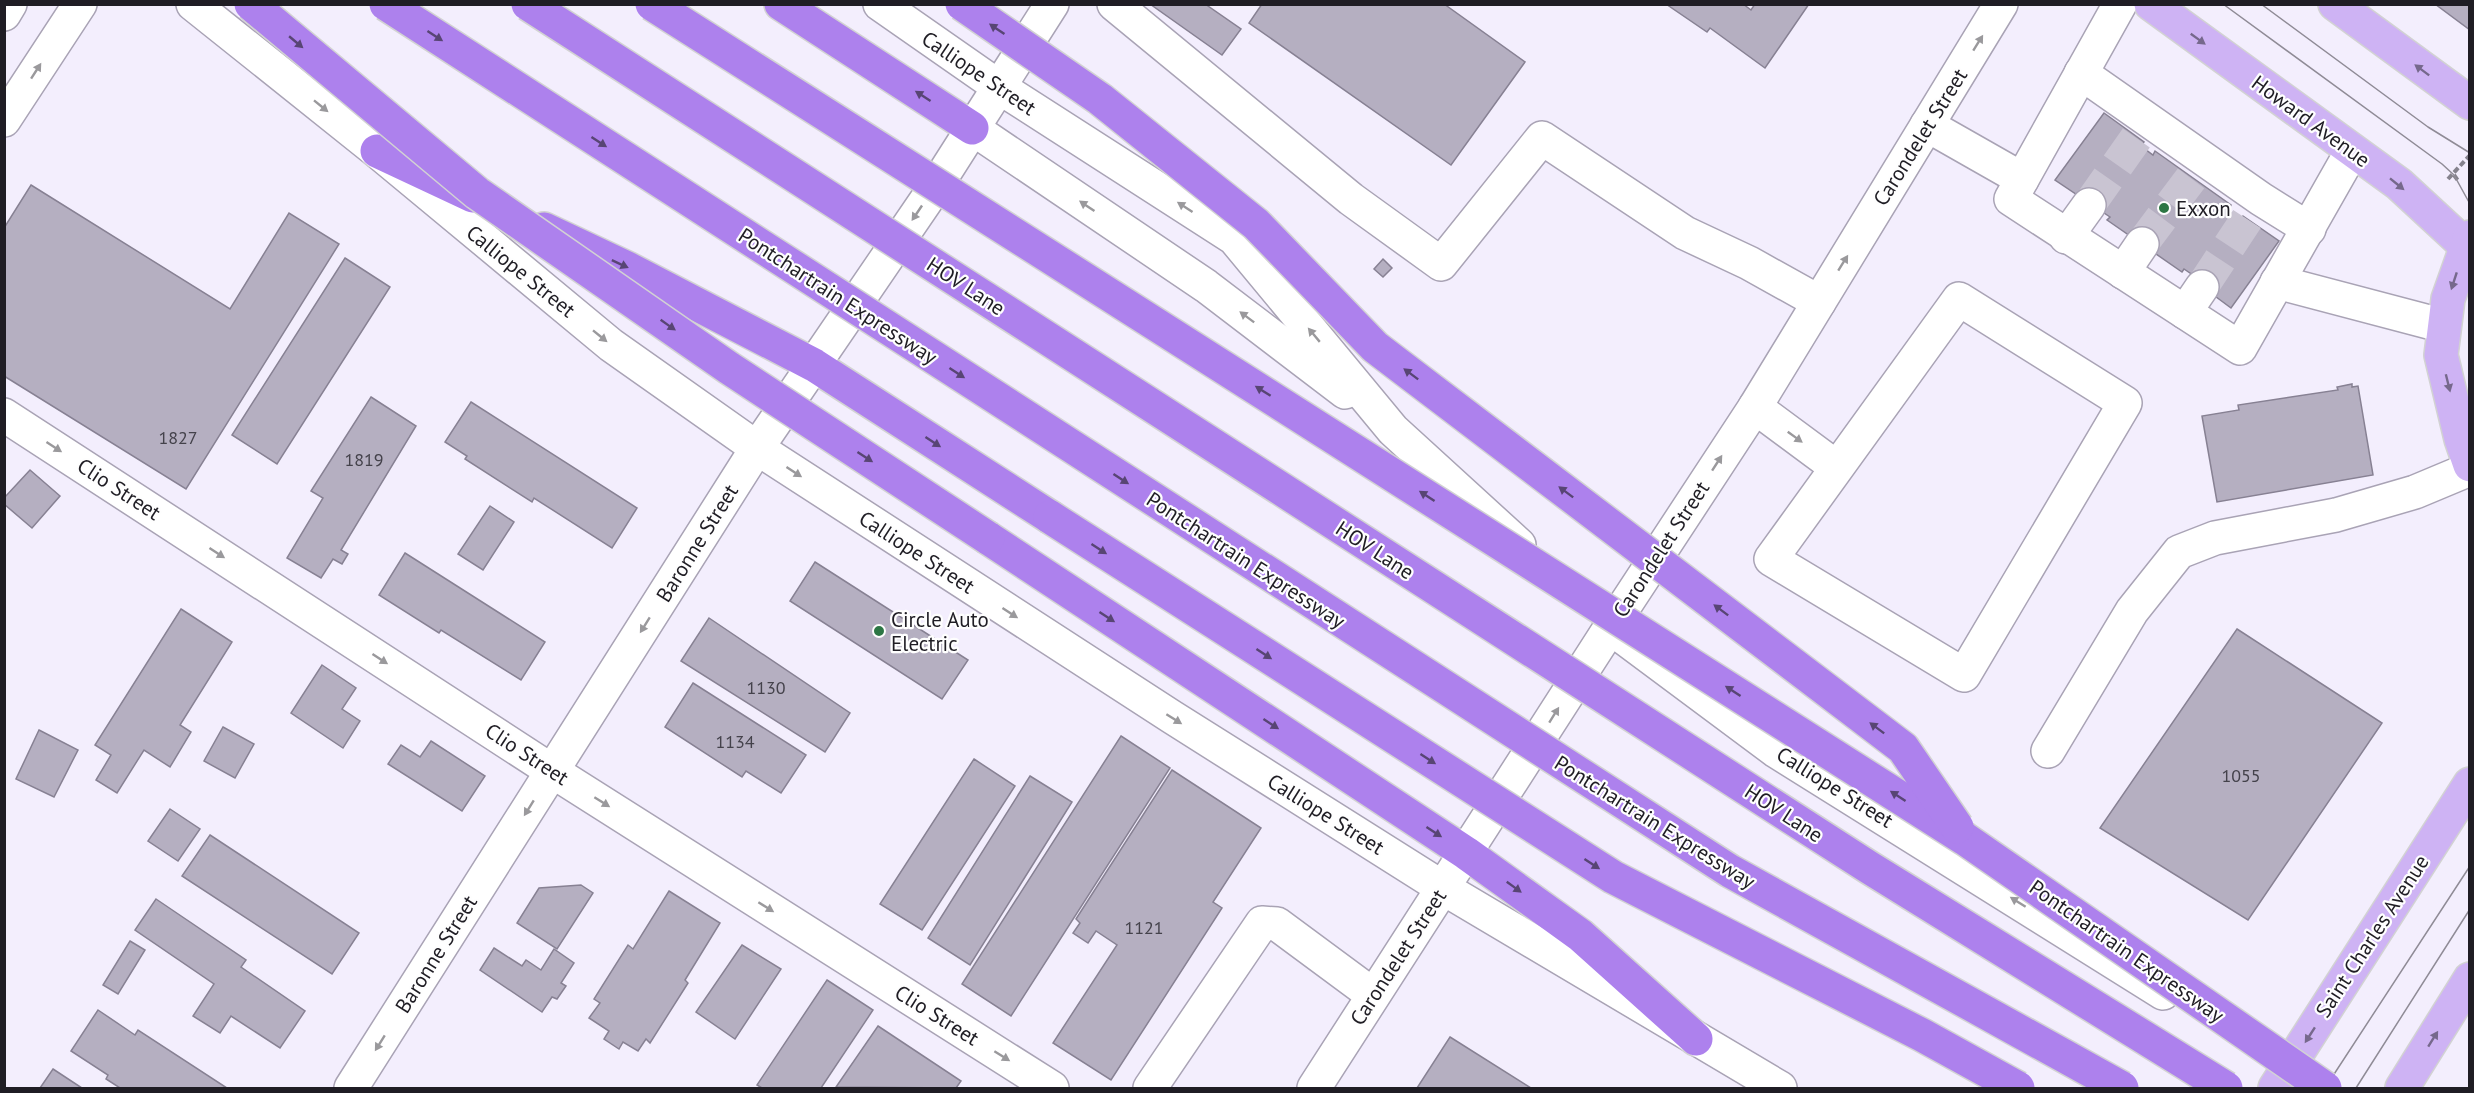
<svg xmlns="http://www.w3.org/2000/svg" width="2474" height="1093" font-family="'PT Sans',sans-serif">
<rect width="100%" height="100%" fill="#f3eefd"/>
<g fill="#b5afc1" stroke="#878193" stroke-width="1.5">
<path d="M1150,4H1205L1241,29L1222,55Z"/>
<path d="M1262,4H1444L1525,62L1451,165L1249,23Z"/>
<path d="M1666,4H1743L1751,10L1755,4H1809L1765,68L1710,28L1707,32Z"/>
<path d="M2435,4H2470V30Z"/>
<path d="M2104,113L2144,142L2141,146L2153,155L2155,151L2231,205L2228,211L2241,220L2243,216L2279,241L2231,308L2200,285L2203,282L2184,269L2182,272L2107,220L2110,217L2055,180Z"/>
<path d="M31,185L230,309L289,213L339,244L186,489L4,376V228Z"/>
<path d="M345,258L390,287L277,464L232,435Z"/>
<path d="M1383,259L1392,268L1383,277L1374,269Z"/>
<path d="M2352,384V387L2358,386L2373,475L2217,502L2202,416L2239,410L2238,405L2338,390L2337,387Z"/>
<path d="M371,397L416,426L341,550L348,554L342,564L333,559L321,578L287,558L323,498L311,491Z"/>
<path d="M471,402L637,508L612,548L534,498L532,502L465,459L467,456L445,442Z"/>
<path d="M30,470L60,496L32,528L4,504V498Z"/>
<path d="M490,506L514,522L483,570L458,554Z"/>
<path d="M405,553L545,642L521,680L441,630L439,633L379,595Z"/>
<path d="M815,562L968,660L942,699L790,601Z"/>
<path d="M181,609L232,642L180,725L191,732L170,767L144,750L117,793L96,780L111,755L95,745Z"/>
<path d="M709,618L850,713L825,752L681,661Z"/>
<path d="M2237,629L2382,723L2248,920L2100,828Z"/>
<path d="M322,665L356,688L342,709L360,721L343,748L291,713Z"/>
<path d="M693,683L806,755L781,793L746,771L742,777L665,727Z"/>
<path d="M223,727L254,744L235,778L204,761Z"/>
<path d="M39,730L78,750L54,797L16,779Z"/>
<path d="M1121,736L1170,768L1011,1016L962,984Z"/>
<path d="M431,741L485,776L462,811L388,764L401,745L420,757Z"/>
<path d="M974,759L1015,786L922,930L880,904Z"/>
<path d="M1172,770L1261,828L1213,902L1222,908L1111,1080L1053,1043L1117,945L1096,931L1088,943L1073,933L1080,923L1076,919Z"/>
<path d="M1030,776L1072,802L970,965L928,938Z"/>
<path d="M170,809L200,829L178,861L148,841Z"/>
<path d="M210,835L359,933L332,974L182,876Z"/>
<path d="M581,885L593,893L557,949L517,923L539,888Z"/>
<path d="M669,891L720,923L685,980L688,983L650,1043L646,1039L638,1051L623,1042L619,1049L604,1039L609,1031L589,1018L600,1003L594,999L628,945L633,949Z"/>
<path d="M156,899L246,960L241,967L305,1011L280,1048L231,1016L220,1033L193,1016L214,984L135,930Z"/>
<path d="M130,941L145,950L118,994L103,985Z"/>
<path d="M742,945L781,969L735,1039L696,1012Z"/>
<path d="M494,948L522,966L526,960L541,970L554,949L574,963L561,983L566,986L557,999L552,997L542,1012L480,970Z"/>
<path d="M827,980L873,1010L821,1088H762L757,1085Z"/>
<path d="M98,1010L135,1035L138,1030L227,1088H120L106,1079L108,1075L71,1051Z"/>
<path d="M878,1026L961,1081L956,1088L836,1087Z"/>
<path d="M1450,1037L1531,1088H1417Z"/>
<path d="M53,1069L82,1088H40Z"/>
</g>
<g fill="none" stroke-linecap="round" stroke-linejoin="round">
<g stroke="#c9c4d2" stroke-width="33" stroke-dasharray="33 16" stroke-linecap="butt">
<path d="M2089,205L2137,137"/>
<path d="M2142,244L2192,177"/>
<path d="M2202,287L2247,219"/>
</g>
<defs>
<g id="minor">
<path d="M193,4L377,151L611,345L757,448L1172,717L1443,888L1780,1088"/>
<path d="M880,4L999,87L1234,238L1393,430L1519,545"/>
<path d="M1114,4L1351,199L1441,264L1542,138L1685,233L1749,263L1819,302"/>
<path d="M2120,4L2011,199L2240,348L2352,151"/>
<path d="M4,14L10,4"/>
<path d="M2081,73L2261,199L2309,229"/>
<path d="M4,120L80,4"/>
<path d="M1927,125L2022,179"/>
<path d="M972,128L1206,286L1345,392"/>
<path d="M2066,237L2089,205"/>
<path d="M2123,272L2142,244"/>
<path d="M2277,282L2444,326"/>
<path d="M1959,299L2125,403L1964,675L1771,559Z"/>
<path d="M2185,312L2202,287"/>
<path d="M1755,407L1836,467"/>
<path d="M4,415L552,771L1052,1088"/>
<path d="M1623,637L1776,751L2163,993"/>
<path d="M2048,751L2132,611L2179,552L2215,538L2336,515L2415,492L2470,469"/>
<path d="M351,1088L757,448L936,186L1052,4"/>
<path d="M1150,1088L1262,923L1277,924L1373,995"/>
<path d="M1314,1088L1610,628L1755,407L2001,4"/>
</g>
<g id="major">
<path d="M2151,4L2399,184L2465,245"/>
<path d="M2335,4L2470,103"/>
<path d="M2470,237L2448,299L2441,355L2461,439L2470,465"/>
<path d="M2275,1088L2470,784"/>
<path d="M2402,1088L2470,979"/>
</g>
<g id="highway">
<path d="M781,4L972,128"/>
<path d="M377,151L473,196"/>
<path d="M544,229L627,268L814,365L1050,517"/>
<path d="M988,538L1466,853L1580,935L1696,1039"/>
</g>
</defs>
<use href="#minor" stroke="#a9a3b5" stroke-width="36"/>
<use href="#major" stroke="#d2d2d3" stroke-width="36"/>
<use href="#highway" stroke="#d2d2d3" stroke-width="36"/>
<g stroke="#85828d" stroke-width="4" stroke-dasharray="6 3" stroke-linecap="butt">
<path d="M2454,175L2459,182"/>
<path d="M2448,179L2470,155"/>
</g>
<use href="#minor" stroke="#fff" stroke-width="33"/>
<use href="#major" stroke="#ceb3f4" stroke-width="33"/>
<use href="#highway" stroke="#ad81ed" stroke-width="33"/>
<g stroke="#8f8b96" stroke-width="1.5">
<path d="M2223,4L2442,164L2454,175L2470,204"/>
<path d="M2261,4L2428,127L2470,153"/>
<path d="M2325,1088L2470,866"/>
<path d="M2356,1088L2470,909"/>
</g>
<defs>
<g id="highway-bridge">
<path d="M251,4L477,193L729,368L988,538"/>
<path d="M386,4L1730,871L2122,1088"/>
<path d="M528,4L1870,868L2226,1088"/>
<path d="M652,4L1965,839L2325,1088"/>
<path d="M962,4L1100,99L1256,224L1375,347L1903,748L1957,827"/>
<path d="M1050,517L1613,877L1922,1035L2018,1088"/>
</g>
</defs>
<use href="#highway-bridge" stroke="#d2d2d3" stroke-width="36" stroke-linecap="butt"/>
<use href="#highway-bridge" stroke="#ad81ed" stroke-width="33"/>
</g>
<defs><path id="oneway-solid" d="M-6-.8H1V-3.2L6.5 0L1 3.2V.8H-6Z" transform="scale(1.5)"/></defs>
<g fill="#584574">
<use href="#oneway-solid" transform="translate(997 29) rotate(-146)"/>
<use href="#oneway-solid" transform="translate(435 36) rotate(33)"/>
<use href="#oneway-solid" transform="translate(296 42) rotate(40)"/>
<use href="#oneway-solid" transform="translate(923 96) rotate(-147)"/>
<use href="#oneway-solid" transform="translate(599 142) rotate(33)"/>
<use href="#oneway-solid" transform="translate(620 264) rotate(25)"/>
<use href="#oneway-solid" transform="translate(668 325) rotate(35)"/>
<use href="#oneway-solid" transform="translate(957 373) rotate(33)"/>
<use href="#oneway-solid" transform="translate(1411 374) rotate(-143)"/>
<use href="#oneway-solid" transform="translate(1263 391) rotate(-148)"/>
<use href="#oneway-solid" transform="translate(933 442) rotate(33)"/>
<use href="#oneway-solid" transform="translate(865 457) rotate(33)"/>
<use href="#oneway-solid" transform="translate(1121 479) rotate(33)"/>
<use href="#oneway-solid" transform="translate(1566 492) rotate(-143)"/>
<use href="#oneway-solid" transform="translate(1427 496) rotate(-147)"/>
<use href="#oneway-solid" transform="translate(1099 549) rotate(33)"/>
<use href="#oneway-solid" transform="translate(1721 610) rotate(-143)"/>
<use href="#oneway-solid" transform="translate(1107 617) rotate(33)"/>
<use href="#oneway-solid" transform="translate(1264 654) rotate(33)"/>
<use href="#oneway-solid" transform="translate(1733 691) rotate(-147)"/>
<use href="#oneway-solid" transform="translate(1271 724) rotate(33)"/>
<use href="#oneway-solid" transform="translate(1877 728) rotate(-143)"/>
<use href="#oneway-solid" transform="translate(1428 759) rotate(33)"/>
<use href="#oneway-solid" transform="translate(1898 796) rotate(-147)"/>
<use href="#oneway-solid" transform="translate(1434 832) rotate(33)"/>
<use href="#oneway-solid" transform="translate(1592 864) rotate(33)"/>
<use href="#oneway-solid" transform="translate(1514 887) rotate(36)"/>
</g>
<g fill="#76688c">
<use href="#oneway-solid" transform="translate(2198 39) rotate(36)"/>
<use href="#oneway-solid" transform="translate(2422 70) rotate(-143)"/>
<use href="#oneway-solid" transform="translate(2397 184) rotate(39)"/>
<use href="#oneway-solid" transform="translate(2454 281) rotate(108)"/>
<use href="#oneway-solid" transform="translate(2448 383) rotate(76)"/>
<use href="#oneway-solid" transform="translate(2310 1035) rotate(123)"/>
<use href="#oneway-solid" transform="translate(2433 1039) rotate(-58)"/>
</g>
<g fill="#9a999c">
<use href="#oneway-solid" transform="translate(1978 43) rotate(-58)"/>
<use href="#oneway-solid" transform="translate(36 71) rotate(-57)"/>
<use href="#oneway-solid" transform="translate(321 106) rotate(39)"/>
<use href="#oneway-solid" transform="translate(1087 206) rotate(-146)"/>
<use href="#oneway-solid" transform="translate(1185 207) rotate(-147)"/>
<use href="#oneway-solid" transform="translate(917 213) rotate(124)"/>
<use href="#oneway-solid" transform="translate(1843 263) rotate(-58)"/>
<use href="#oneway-solid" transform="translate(1247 317) rotate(-143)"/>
<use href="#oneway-solid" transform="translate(1314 335) rotate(-130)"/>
<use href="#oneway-solid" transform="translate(600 336) rotate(39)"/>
<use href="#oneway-solid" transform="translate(1795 437) rotate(36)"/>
<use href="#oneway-solid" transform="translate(54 447) rotate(33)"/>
<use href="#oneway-solid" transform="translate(1717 463) rotate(-57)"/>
<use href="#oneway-solid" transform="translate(794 472) rotate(33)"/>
<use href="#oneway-solid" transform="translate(217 553) rotate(33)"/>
<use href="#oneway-solid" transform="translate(1010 613) rotate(33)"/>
<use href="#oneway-solid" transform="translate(645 625) rotate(122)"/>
<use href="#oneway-solid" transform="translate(380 659) rotate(33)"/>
<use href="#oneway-solid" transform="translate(1554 715) rotate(-58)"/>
<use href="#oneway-solid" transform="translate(1174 719) rotate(32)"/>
<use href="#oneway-solid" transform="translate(602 802) rotate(32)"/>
<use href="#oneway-solid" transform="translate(529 808) rotate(122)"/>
<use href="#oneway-solid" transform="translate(2018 902) rotate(-148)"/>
<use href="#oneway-solid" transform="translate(766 907) rotate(32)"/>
<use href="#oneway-solid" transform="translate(380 1043) rotate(122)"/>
<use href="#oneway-solid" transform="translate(1002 1056) rotate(32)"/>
</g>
<g fill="#2c7644" stroke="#fefefe" stroke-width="2">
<circle cx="2164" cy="208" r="6"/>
<circle cx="879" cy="631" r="6"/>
</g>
<g text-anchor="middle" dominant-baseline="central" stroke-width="4.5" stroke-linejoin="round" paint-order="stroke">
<g font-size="18" fill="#44424b">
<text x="178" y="437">1827</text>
<text x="364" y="459">1819</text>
<text x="766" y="687">1130</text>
<text x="735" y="741">1134</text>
<text x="2241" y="775">1055</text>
<text x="1144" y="927">1121</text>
</g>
<g font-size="21" fill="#1f1d24" stroke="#fefefe">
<text transform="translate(979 73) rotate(34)">Calliope Street</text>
<text transform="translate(2311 121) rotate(36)">Howard Avenue</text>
<text transform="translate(1920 137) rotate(-58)">Carondelet Street</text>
<text transform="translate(521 271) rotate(39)">Calliope Street</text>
<text transform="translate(966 286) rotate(33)">HOV Lane</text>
<text transform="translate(838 296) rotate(33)">Pontchartrain Expressway</text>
<text transform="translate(119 489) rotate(33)">Clio Street</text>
<text transform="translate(697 543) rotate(-58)">Baronne Street</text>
<text transform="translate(1661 549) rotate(-57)">Carondelet Street</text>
<text transform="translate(1375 550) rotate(33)">HOV Lane</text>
<text transform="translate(917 552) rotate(33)">Calliope Street</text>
<text transform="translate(1246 560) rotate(33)">Pontchartrain Expressway</text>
<text transform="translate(527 754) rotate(33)">Clio Street</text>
<text transform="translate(1835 787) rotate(32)">Calliope Street</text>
<text transform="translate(1784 813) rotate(33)">HOV Lane</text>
<text transform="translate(1326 814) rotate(32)">Calliope Street</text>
<text transform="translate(1655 822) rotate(32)">Pontchartrain Expressway</text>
<text transform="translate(2372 936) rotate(-57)">Saint Charles Avenue</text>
<text transform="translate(2127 951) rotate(35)">Pontchartrain Expressway</text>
<text transform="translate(436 954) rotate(-58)">Baronne Street</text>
<text transform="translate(1398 957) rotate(-57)">Carondelet Street</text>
<text transform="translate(937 1015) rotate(32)">Clio Street</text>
</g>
<g font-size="21" fill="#1f1d24" stroke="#fefefe" text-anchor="start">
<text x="2176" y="208">Exxon</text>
<text x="891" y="619">Circle Auto<tspan x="891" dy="24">Electric</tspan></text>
</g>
</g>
<rect width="2474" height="1093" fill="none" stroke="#1f1d24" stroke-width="12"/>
</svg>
